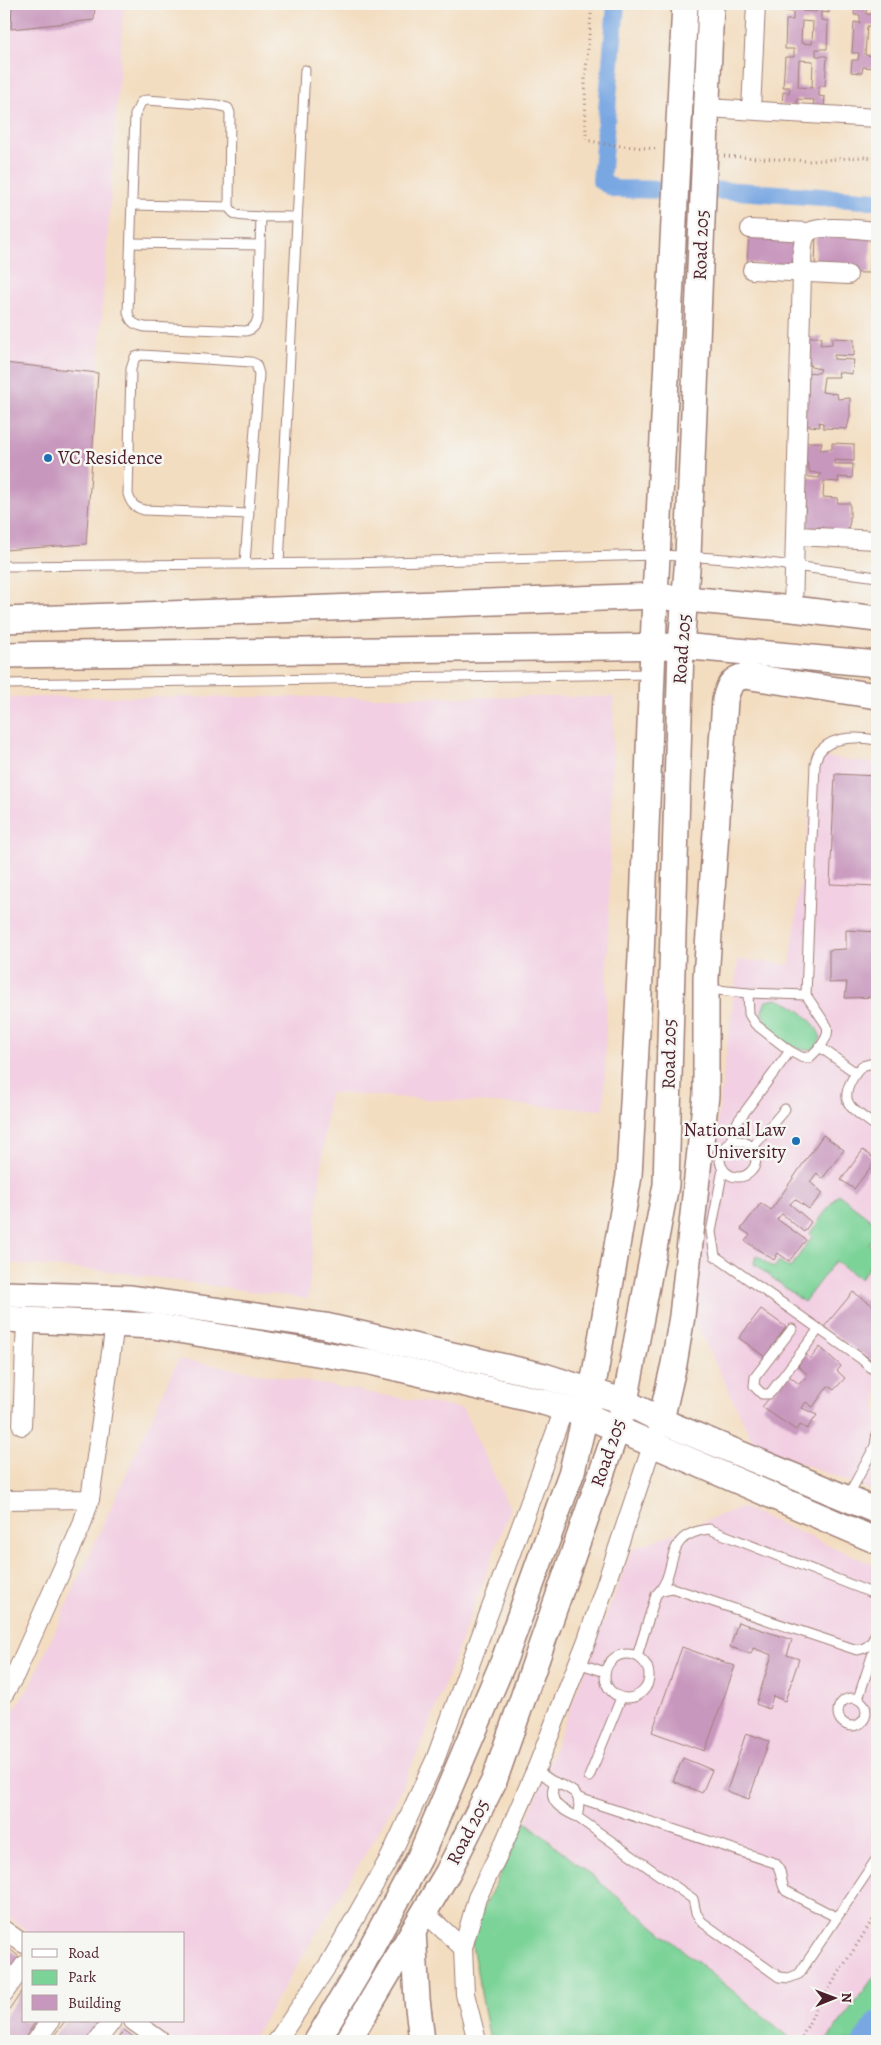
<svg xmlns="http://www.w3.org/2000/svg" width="881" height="2045" font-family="Alegreya,serif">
<rect width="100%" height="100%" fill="#f6f6f2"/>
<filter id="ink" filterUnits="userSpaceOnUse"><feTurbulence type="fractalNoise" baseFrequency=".02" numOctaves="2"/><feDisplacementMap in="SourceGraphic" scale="10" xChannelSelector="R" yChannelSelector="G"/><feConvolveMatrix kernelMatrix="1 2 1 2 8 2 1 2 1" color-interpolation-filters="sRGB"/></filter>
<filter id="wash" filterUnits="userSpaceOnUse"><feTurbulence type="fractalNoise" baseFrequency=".0096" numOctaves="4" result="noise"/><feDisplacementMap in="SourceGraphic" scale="20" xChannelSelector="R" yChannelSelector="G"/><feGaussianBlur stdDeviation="1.12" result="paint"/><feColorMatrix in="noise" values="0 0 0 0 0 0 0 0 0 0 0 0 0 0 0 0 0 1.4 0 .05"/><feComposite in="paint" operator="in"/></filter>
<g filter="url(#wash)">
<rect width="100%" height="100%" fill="#f3ddc0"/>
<g fill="#f2cfe2">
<path d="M4,4H124L86,544L4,550Z"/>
<path d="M4,697H614L604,1110L329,1093L308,1299L116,1272L4,1263Z"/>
<path d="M817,756L877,764V1492L755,1446L693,1317L738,959L790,965Z"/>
<path d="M178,1359L463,1409L510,1509L427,1732L396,1800L370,1846L251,2041H172L146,2021H184V1934H31L4,1913V1724L30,1686Z"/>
<path d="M741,1507L877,1566V1973L826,2041H794L526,1822L632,1549Z"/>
</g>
<g fill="#7bd398" stroke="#627962">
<path d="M776,999C795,1004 814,1019 821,1038C819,1041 817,1046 814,1048C803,1057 773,1036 767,1026C764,1022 763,1015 762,1011L766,1001Z"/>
<path d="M838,1194L877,1224V1231L869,1243L877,1256L860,1279L835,1261L804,1302L754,1264L756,1255L774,1268L779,1261L790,1268L812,1237L810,1233Z"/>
<path d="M526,1822L794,2041H490L470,1935Z"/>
<path d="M877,1973V2041H826Z"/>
</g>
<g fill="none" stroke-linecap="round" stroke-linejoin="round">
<g stroke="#79a7e2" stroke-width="18">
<path d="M616,4L601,181L615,189L738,191L877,201"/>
<path d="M862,2041L877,2020"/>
</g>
</g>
<g id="blocks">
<g fill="#c897bd" fill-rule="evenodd">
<path d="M12,4H95L94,20L11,29Z"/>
<path d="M787,4H802V11L816,12L817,4H829V13L821,12V20L828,21L827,49H816V56H827L825,86H819V96L825,97L824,107L813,106L814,100L797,99V106L782,105L783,92L789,93L790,87H783L785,57H794V49H785L786,20H793V12L787,11ZM802,21L813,22L812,44L801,43ZM799,60L813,61L812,88L798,87Z"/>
<path d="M855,4H867L866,14H877V26H867L865,55L877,56V68L863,67L862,73L851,72L852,60H858L859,53H852L854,22L860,23V15H854Z"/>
<path d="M816,232L871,234L870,273L815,272Z"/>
<path d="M749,234L794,236L793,266L747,263Z"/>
<path d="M802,337H822L820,345L832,344V338L854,339V356L834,355V359L854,360L852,374L838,372L839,377H824L822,392L837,394L838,399L850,398V416L847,429L823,428V423L819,422L820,427L799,425L803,372L819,373L821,369L811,367Z"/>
<path d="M4,363L98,373L86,544L4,550Z"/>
<path d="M802,442H822L820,450L832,449V443L854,444V461L834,460V464H853L852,478L838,477L839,482L824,481L823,497L837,498L838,503H850V521L847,533H823V527H819L820,532L799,530L800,513L805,512L806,506L799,505L803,476L819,478L821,474L810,472L806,460H800Z"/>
<path d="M835,774L877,776V886L830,884Z"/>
<path d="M846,930L877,932V997L845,998L847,982L829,983V950L846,949Z"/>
<path d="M823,1135L844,1150L822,1179L817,1173L810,1182L823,1193L809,1209L795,1199L790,1204L811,1222L804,1232L782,1214L777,1219L806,1240L789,1261L778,1253L774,1260L745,1241L750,1235L741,1229L761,1203L771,1210Z"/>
<path d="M863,1150L876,1160L854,1189L841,1180Z"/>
<path d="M853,1292L877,1308V1355L873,1361L824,1327Z"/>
<path d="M761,1309L786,1327L765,1357L739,1338Z"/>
<path d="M820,1347L841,1366L837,1371L845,1378L834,1390L828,1386L813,1407L806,1402L802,1408L817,1415L807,1429L800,1425L796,1430L762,1407L788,1375L799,1384L808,1375L798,1366L805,1353L810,1359Z"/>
<path d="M738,1622L792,1640L787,1655L799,1659L785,1701L773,1696L769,1709L756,1704L772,1655L753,1648L751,1654L730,1647Z"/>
<path d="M682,1647L735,1666L705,1751L652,1732Z"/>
<path d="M746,1733L769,1741L749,1799L727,1791Z"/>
<path d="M683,1758L712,1770L702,1793L673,1781Z"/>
<path d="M4,1944L24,1961L4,1988Z"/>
<path d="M24,1988V2021H36L23,2041H4V2018Z"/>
<path d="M65,2021H103L88,2041H50Z"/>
<path d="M124,2030L139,2041H116Z"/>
</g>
</g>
</g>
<g filter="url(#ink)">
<use href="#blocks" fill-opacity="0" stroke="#9e7e76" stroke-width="1"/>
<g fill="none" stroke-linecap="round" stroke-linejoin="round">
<defs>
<g id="lane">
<path d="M132,205L229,207"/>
<path d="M261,216L258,317C256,325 254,329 246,331L145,327C135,325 131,323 128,313L135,115L141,102L146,100L217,105L228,108L230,113L229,207C231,211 233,213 237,215C249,218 283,216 297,217"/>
<path d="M131,243L260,245"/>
<path d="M245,563L259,374L256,364L251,362L142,355L135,357L131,369L128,494C131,504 134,507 144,510L249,514"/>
<path d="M279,563L305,70"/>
<path d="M4,566L347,563L657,555C731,557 804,567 877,577"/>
<path d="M4,684L651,674"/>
<path d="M707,989L748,993L806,995L815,764C816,759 818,753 821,750C835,735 859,737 877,740"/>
<path d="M806,995L827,1026C829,1035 825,1040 820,1047"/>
<path d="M790,1051L801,1057L809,1058L820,1047L856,1073C835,1104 853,1109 877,1127"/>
<path d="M856,1073L862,1066L877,1062"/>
<circle cx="738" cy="1159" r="18"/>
<path d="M730,1143L738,1121L790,1051L755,1024L749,1014L748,993"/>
<path d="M752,1148L785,1109"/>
<path d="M723,1169L711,1232L715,1256L860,1358L877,1373"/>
<path d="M792,1329L755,1377L754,1386L762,1394H769L772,1391L818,1330"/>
<path d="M875,1446L877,1433"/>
<path d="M848,1496L875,1446L877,1448"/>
<path d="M662,1590L672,1588L857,1650C870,1648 873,1641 877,1630"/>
<circle cx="627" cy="1676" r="22"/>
<path d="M637,1656L656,1595C681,1571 659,1535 709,1529L877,1595"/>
<path d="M578,1663L605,1672"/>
<circle cx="852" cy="1712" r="14"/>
<path d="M858,1699L877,1641"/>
<path d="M536,1770C543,1774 549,1780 556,1783C575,1790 583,1795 577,1817L693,1899L696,1913L702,1922L779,1977L789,1978L799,1974L877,1858"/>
<path d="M589,1777L621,1698"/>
<path d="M555,1782C546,1802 562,1810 577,1817"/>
<path d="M579,1798L775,1863C784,1871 779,1883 786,1891L836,1917"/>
</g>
<g id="street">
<path d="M707,108L877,118"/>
<path d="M751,110L756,4"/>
<path d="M750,229L808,232"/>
<path d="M752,270L848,275"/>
<path d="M796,536L877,540"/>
<path d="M793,609L802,273C803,262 800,243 807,234C815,223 863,230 877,231"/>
<path d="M22,1426L26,1320"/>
<path d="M4,1500L90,1499L115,1324"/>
<path d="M4,1694L15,1675L81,1527L90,1499"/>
<path d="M424,1912L463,1948"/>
<path d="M4,1930L24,1944"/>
<path d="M4,1993L24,1965"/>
<path d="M133,2021L161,2041"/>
<path d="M36,2041L50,2021"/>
<path d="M97,2041L112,2021"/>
<path d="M277,2041L330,1962L390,1857L435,1760L564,1409"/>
<path d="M477,2041L465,1994L463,1948L477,1898L504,1843L537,1767L587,1640L656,1434"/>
</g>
<g id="secondary">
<path d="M4,620L655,596L793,609L877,619"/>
<path d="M4,655L681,646L877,664"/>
<path d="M4,1294L131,1298L325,1326L544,1376L625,1402L671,1425L877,1511"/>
<path d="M4,1319L154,1326L269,1345L371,1362L543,1402L585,1415L877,1541"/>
<path d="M661,1420L674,1364L682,1316L706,1095V978L725,700C728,687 731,679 745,676L877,696"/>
<path d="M413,1931L417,1999L422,2041"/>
<path d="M317,2041L358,1972L420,1857L504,1660L572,1471L595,1374L629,1176L641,957L655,596L685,4"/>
<path d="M348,2041L448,1872L494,1781L617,1429L625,1402L666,1185L681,646L688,556L711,4"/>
</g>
</defs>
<use href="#lane" stroke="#9e7e76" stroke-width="11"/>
<use href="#street" stroke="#9e7e76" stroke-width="20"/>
<use href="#secondary" stroke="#9e7e76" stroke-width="28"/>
<g stroke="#9e7e76" stroke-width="3" stroke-dasharray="1 4" stroke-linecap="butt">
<path d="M592,4L585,80L586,140L611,145L658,149"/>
<path d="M724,156L810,161L862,157L877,158"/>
<path d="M800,2041L816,2009L877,1913"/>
</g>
<use href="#lane" stroke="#fff" stroke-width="9"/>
<use href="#street" stroke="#fff" stroke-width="18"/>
<use href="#secondary" stroke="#fff" stroke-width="25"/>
</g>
</g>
<g fill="#1f6fb2" stroke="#f6f6f2" stroke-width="2">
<circle cx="48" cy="458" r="5"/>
<circle cx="796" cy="1141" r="5"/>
</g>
<g text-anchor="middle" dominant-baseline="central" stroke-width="5" stroke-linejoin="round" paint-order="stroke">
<g font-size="19" fill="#4a1f2b" stroke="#f6f6f2">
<text transform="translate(701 245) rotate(-88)">Road 205</text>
<text transform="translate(682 649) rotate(-86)">Road 205</text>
<text transform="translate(669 1054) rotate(-89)">Road 205</text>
<text transform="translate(608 1453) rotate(-71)">Road 205</text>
<text transform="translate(468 1832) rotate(-63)">Road 205</text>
</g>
<g font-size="19" fill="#4a1f2b" stroke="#f6f6f2" text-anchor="start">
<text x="58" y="458">VC Residence</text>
<text x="786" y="1130" text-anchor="end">National Law<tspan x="786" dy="22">University</tspan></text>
</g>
</g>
<rect width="881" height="2045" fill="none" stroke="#f6f6f2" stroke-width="20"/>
<rect x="22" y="1932" width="162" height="90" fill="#f6f6f2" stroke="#b1a0a2"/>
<rect x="32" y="1949" width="25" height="8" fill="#ffffff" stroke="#b1a0a2"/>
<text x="68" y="1958" font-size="15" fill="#4a1f2b">Road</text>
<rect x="32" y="1970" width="25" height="15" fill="#7bd398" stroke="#b1a0a2"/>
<text x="68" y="1982" font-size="15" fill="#4a1f2b">Park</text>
<rect x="32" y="1995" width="25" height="15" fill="#c897bd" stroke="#b1a0a2"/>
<text x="68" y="2008" font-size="15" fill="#4a1f2b">Building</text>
<g transform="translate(834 1998) rotate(89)" stroke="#f6f6f2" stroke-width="4" paint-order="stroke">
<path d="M0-4L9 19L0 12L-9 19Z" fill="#4a1f2b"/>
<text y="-8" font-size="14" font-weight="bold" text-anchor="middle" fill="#4a1f2b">N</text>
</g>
</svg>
